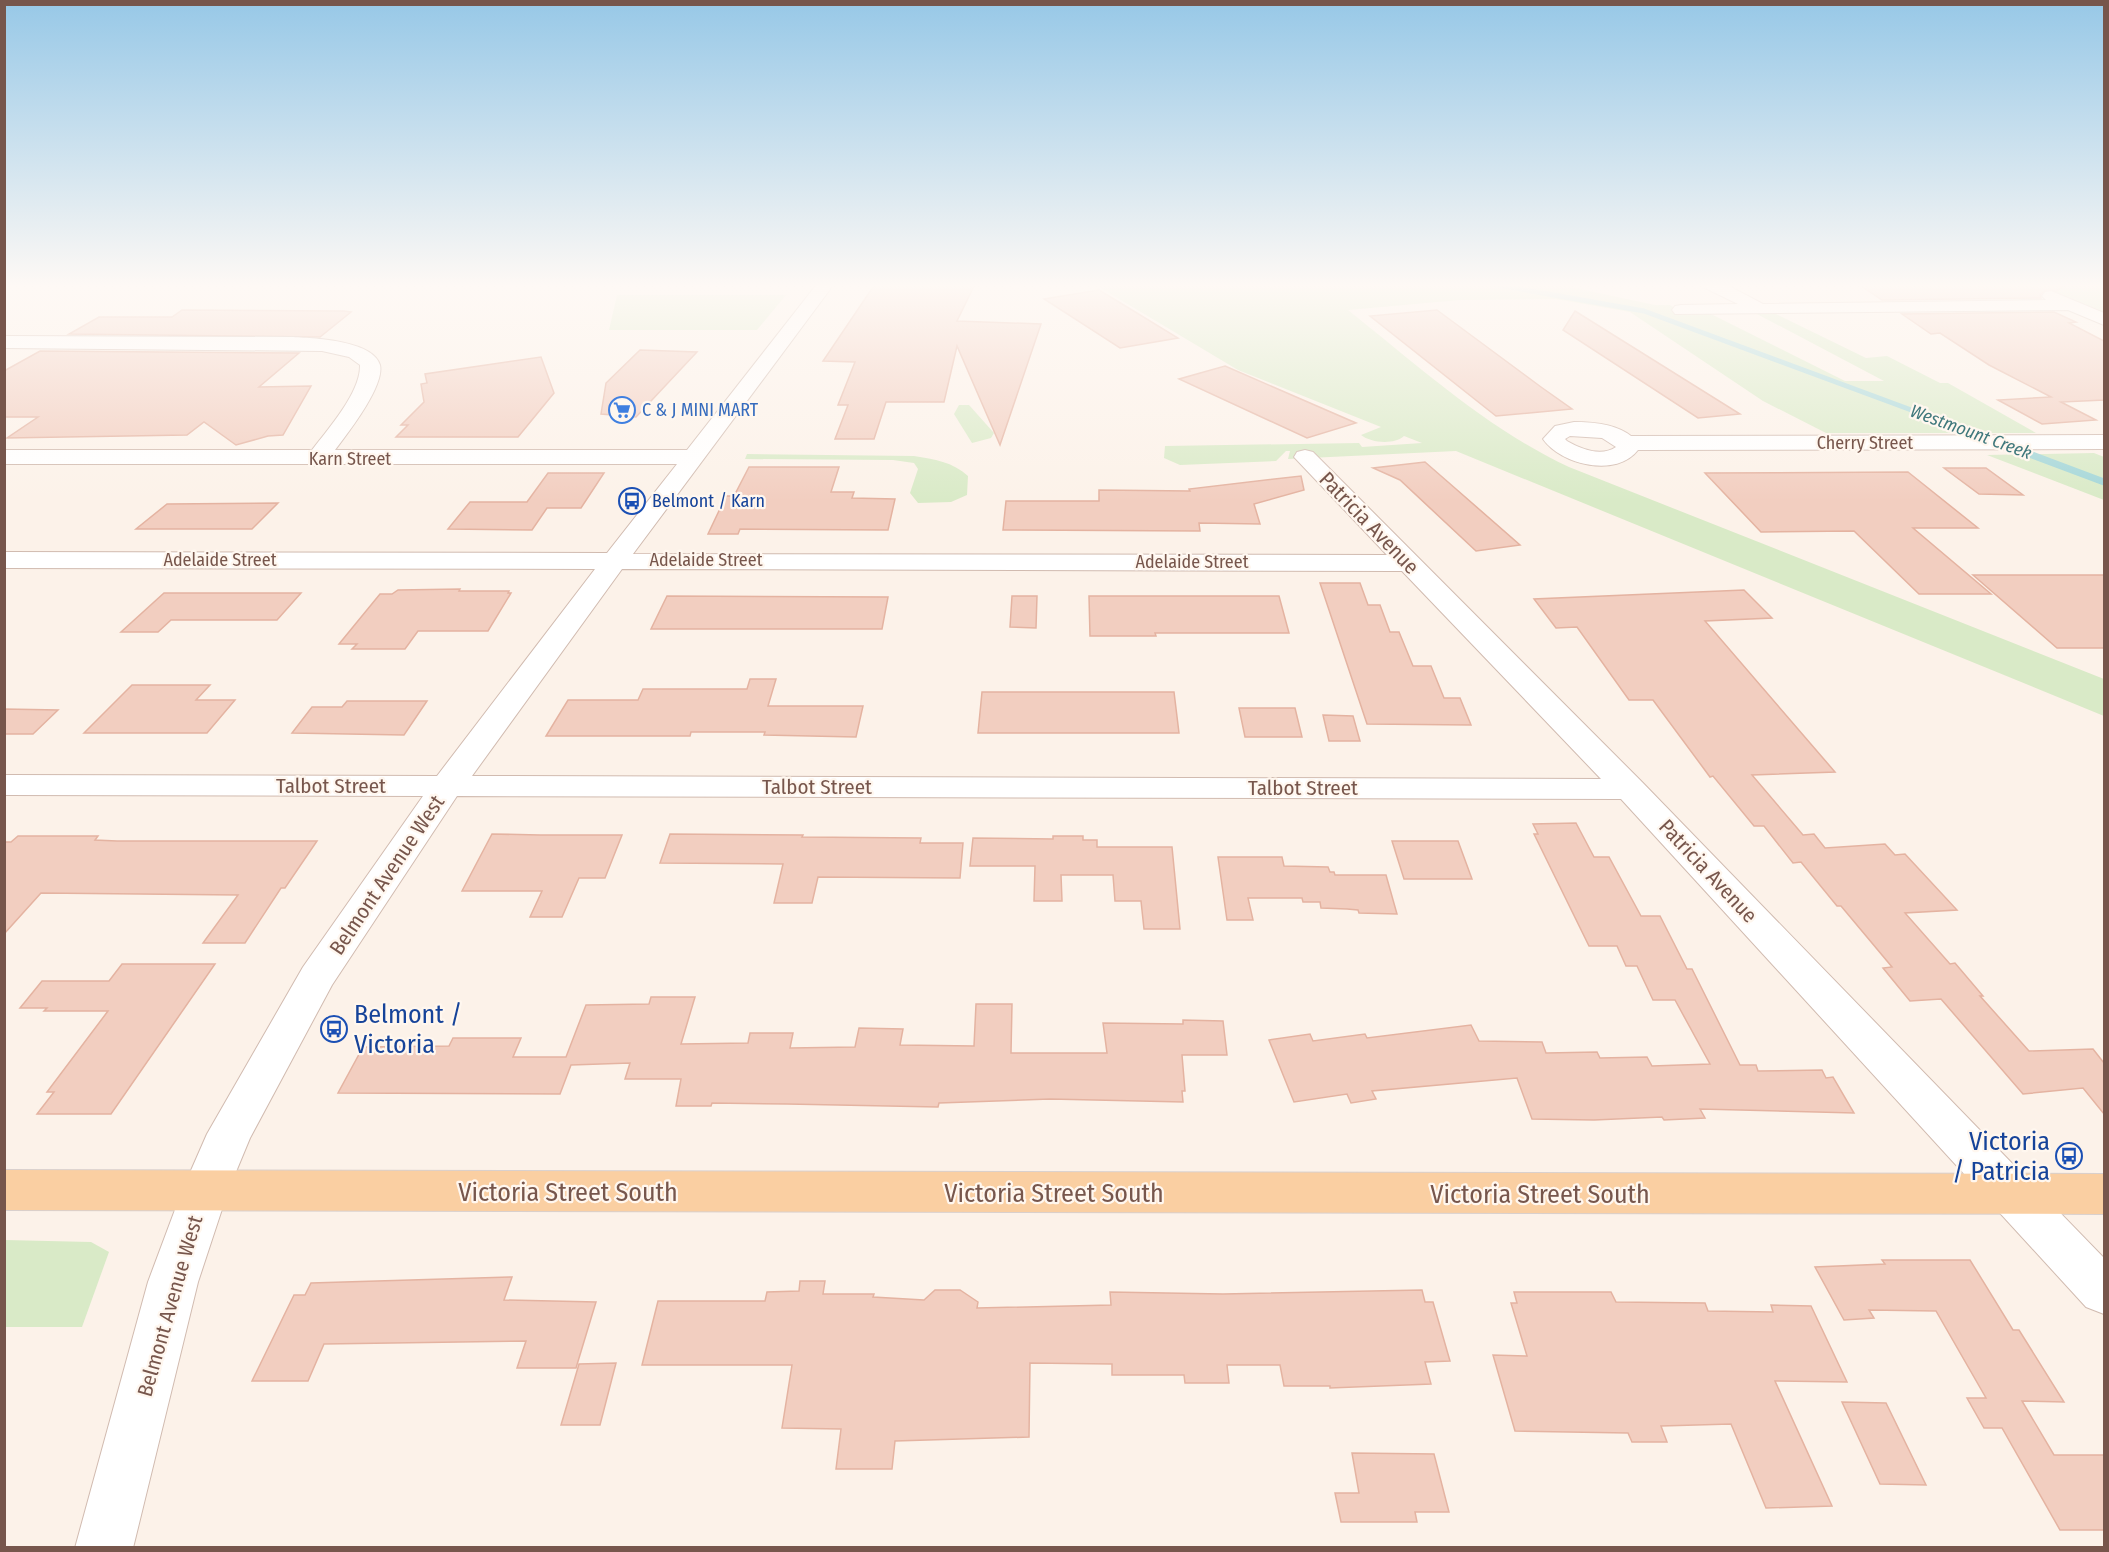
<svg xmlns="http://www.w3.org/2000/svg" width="2109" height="1552" font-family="'Fira Sans Condensed',sans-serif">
<rect width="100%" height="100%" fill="#fcf2e9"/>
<g fill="#d9eac7">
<path d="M1094,284H1556L1655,305H1670L1683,314L1709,313L1845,381H1884L1755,313H1774L1866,358L1887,356L1940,383H1948L2036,433H1826L1763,401L1630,312L1556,299L1460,300L1348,310C1421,368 1486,428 1569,467L2104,679V716L1456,451L1288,459L1290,451H1286L1276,461L1180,465L1164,458L1165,446L1359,443L1362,447L1422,443L1404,436C1394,445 1371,443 1361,435L1381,427L1238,370Z"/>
<path d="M2037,284H2104V313Z"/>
<path d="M617,295H786L757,330H609Z"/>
<path d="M959,405H969L994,433L991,438L972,443L954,414Z"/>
<path d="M2094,453L2104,457V500L1987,455Z"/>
<path d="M747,454L914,456C934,459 953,462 968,476L967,495L951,502L918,503L910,493L918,469L914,463L893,460L745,459Z"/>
<path d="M5,1240L91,1242L109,1252L82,1327H5Z"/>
</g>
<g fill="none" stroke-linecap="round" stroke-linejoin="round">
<path stroke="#a3d6d8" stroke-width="5" d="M1492,284L1644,311L1968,431"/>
<g stroke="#a3d6d8" stroke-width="7">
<path d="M1964,429L1990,439"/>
<path d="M2005,445L2104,482"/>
</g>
</g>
<g fill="#f2cec0" stroke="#e4b3a1" stroke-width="1.5">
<path d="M875,284H975L957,321L1041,324L1000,445L957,346L944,402H886L874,439H835L848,405H838L855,362L823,361Z"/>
<path d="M1858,284H2068L2056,291L2045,290L2040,295L2041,298L1882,300Z"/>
<path d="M1099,290L1132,310L1178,338L1120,348L1044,299Z"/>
<path d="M182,310L344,311L351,312L320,337L69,334L99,317H172Z"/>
<path d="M1437,310L1541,387L1572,409L1496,416L1370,316Z"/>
<path d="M1575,311L1740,414L1698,418L1563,330Z"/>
<path d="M2054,312L2076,322L2069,323L2104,341V400L2061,402L2096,420L2042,424L1998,400L2051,397L1989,365L1940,333L1931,334L1902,314Z"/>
<path d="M640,350L697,352L636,417L601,414L606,383Z"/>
<path d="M40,351L299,353L259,387L311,386L283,435L268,436L236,445L204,422L187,435L7,438L38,417H4V371Z"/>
<path d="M541,357L554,393L518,437H396L408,425H401L424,402L421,384L427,383L425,374Z"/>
<path d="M1225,366L1356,423L1307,438L1179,379Z"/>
<path d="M1425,462L1456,489L1520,545L1476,551L1400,480L1373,468Z"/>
<path d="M749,467H839L831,492H854L852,498L895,499L888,530L740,529L738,534H708L726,496H734Z"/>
<path d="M1944,468H1986L2023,495L1979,494Z"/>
<path d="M1908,472L1978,528H1913L1991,594H1919L1854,531L1761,532L1705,473Z"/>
<path d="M548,473H604L581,508H547L532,530L448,529L470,502H527Z"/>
<path d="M1301,476L1304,490L1254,504L1260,524L1199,523L1200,531L1003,530L1006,501H1099V490L1190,491L1189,489Z"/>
<path d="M278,503L252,529H136L167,504Z"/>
<path d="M1973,575H2104V648H2057Z"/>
<path d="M1320,583H1360L1368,605H1380L1390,632H1399L1413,666H1431L1444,698H1460L1471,725L1367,724Z"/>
<path d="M460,589L459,591H509L508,593H511L488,631H418L405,649H352L357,644H339L380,594H392L398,590Z"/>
<path d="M1744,590L1772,618L1705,621L1835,772L1752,775L1803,835L1814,834L1825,848L1885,844L1895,855L1905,854L1957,910L1905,913L1950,964L1955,963L1983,996H1980L2029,1051L2093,1049L2104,1063V1114L2083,1088L2023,1094L1941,999L1910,1001L1883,968L1892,967L1841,906H1837L1801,862L1793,863L1764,826H1754L1713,776L1710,777L1653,700H1629L1577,627L1556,628L1534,599Z"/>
<path d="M164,593H301L277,620H171L158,632H121Z"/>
<path d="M667,596L888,597L882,629H651Z"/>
<path d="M1012,596H1037L1036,628L1010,627Z"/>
<path d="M1089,596H1279L1289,633H1155L1156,636H1090Z"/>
<path d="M750,679H776L768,706H863L856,737L764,735L765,732H691L690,736H546L568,700H638L643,689H747Z"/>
<path d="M132,685H210L196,700H235L207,733H84Z"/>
<path d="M982,692H1174L1179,733H978Z"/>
<path d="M347,701H427L404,735L292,733L312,707H342Z"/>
<path d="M1239,708H1295L1302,737H1245Z"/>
<path d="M4,709L58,710L33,734H4Z"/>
<path d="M1323,715L1353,716L1360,741H1329Z"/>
<path d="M1576,823L1594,857H1609L1641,916H1660L1687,969H1692L1740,1065H1756L1758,1071L1822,1070L1826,1078L1833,1077L1854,1113L1700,1109L1705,1118L1664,1120L1662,1117L1594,1120L1532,1119L1517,1078L1372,1091L1376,1099L1351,1103L1347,1094L1294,1102L1269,1040L1310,1034L1313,1041L1365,1034L1367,1038L1471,1025L1479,1041L1542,1042L1546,1053L1597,1052L1600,1058L1647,1057L1652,1066L1710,1064L1675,1000H1653L1637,966H1626L1617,946H1589L1534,834H1538L1533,824Z"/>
<path d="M492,834L540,835H622L605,878H579L562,917H530L542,891H462Z"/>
<path d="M670,834L803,835L802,837L921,838L920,843H963L960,878L818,877L812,903H774L783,864L660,863Z"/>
<path d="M18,836H98L95,840L117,841H317L285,888H281L245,943H203L238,895L41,893L4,934V842H11Z"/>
<path d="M1053,836H1083V840H1097V847H1172L1180,929H1144L1141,901H1115L1113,875H1061L1062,901H1034L1035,866H970L973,838L1053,839Z"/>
<path d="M1392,841H1458L1472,879H1404Z"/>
<path d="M1218,857H1282L1284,866L1328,867L1330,872H1334L1335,875H1386L1397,914L1359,913L1358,910L1347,909L1321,908L1320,902H1303L1302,898H1248L1253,920H1227Z"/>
<path d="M122,964H215L111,1114H37L54,1092H47L108,1011H44L47,1008H20L42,981H109Z"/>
<path d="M651,997H695L681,1044L748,1043L750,1033H793L790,1048L855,1047L859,1028L903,1029L900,1045L974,1046L976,1004H1012L1011,1053H1107L1103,1023L1183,1024V1020L1223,1021L1227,1055H1182L1185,1091H1182L1183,1102L1050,1099L939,1103L938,1107L787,1104L712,1103L711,1106H676L681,1079H625L630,1063L571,1065L560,1094L338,1093L363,1047L449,1046L453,1038H521L513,1057H566L586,1005L649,1004Z"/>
<path d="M1882,1260H1970L2013,1330H2019L2064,1402L2022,1401L2054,1455H2104V1530H2060L2002,1428H1984L1967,1398H1986L1936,1311L1869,1310L1874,1318L1844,1320L1815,1267L1885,1264Z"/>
<path d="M512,1277L504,1300L596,1302L576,1368H517L526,1341L324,1344L308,1381H252L294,1295H305L311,1283Z"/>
<path d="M800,1281H825L823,1294H874L873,1297L924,1300L935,1290H960L978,1302L977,1308L1111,1305L1110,1292L1223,1294L1422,1290L1425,1302H1433L1450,1361L1425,1362L1431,1384L1330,1388V1386H1284L1280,1365H1227L1229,1383H1185L1184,1375H1112V1364L1030,1363L1029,1437L895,1441L892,1469H836L841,1429L782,1428L792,1365H642L658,1301H765L767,1292L799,1291Z"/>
<path d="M1514,1292H1611L1616,1302L1705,1303L1708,1311L1773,1312L1771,1305L1811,1306L1847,1382L1775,1381L1832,1506L1766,1508L1731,1424L1661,1426L1667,1442H1632L1628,1433L1515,1431L1493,1355L1527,1356L1511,1303H1517Z"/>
<path d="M616,1363L600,1425H561L579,1364Z"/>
<path d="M1842,1402L1886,1403L1926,1485L1880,1484Z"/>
<path d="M1352,1453L1434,1454L1449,1512H1415L1417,1522H1341L1335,1493H1359Z"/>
</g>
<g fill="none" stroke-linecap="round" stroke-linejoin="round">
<defs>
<g id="minor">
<path d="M817,284H834L633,554L1387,555L1294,457L1297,452L1305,450L1313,452L1642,782L2104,1258V1314L2086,1307L1621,799L457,796L332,985L250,1138L228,1191L198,1282L133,1548H75L148,1282L182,1191L207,1134L303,967L423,796L4,795V775L437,776L595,569L4,568V552L607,553L677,464H325L317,466L309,464H4V450H312C328,429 361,392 360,365L349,357L322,351L4,348V336L291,337C312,338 373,340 380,365C385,386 347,434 335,450H687ZM622,569L1402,571L1601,779L472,776Z"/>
<path d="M1703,284H1725L1763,304L2046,300L2042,296L2045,292L2051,291L2104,313V325L2068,310L1675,314L1672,310L1675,306L1681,305L1738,304L1705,288Z"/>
<path d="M1574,422C1593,422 1616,424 1631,436L2104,435V449L1638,450C1617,478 1561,465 1543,439L1555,426ZM1570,436L1602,438L1616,447C1601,457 1581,449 1567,441L1565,439Z"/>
</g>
<path id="major" d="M4,1170L2104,1174V1214L4,1210Z"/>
</defs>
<use href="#minor" stroke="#d1bbb0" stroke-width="2"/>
<use href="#major" stroke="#d9d0cd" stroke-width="2"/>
<use href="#minor" fill="#fff" fill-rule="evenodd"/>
<use href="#major" fill="#facfa2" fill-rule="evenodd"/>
</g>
<linearGradient id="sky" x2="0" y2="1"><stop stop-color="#97c8e7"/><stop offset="0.57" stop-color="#fef9f5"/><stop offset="1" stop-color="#fef9f5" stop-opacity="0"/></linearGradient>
<rect width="2109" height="501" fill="url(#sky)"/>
<defs>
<symbol id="supermarket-ring" viewBox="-11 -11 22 22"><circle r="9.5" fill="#fff7ef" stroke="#3f7fe0" stroke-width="1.5"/><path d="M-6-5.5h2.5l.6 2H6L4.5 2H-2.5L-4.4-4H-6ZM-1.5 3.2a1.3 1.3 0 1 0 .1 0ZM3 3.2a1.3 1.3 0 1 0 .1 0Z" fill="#3f7fe0"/></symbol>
<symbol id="bus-ring" viewBox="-11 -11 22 22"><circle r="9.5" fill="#fff7ef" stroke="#1a4fb4" stroke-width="1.5"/><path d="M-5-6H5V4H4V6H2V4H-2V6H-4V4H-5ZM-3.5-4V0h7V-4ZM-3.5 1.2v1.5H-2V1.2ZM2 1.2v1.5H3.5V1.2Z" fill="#1a4fb4"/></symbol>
</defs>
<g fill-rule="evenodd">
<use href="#supermarket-ring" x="607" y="395" width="30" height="30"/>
<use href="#bus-ring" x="617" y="486" width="30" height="30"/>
<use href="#bus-ring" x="319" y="1014" width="30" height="30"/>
<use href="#bus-ring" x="2054" y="1141" width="30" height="30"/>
</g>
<g text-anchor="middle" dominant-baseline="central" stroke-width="4.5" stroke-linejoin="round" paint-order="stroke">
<g font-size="18" fill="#366cbe" stroke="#fff7ef" text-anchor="start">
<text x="642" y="410">C &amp; J MINI MART</text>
</g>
<g font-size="18" font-style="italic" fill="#40787c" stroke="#fff7ef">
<text transform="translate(1971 432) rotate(20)">Westmount Creek</text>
</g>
<g font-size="18" fill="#77564c" stroke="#fff7ef">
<text x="1865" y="443">Cherry Street</text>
<text x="350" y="459">Karn Street</text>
<text x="220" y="560">Adelaide Street</text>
<text x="706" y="560">Adelaide Street</text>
<text x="1192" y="562">Adelaide Street</text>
</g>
<g font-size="18" fill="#164399" stroke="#fff7ef" text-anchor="start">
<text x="652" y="501">Belmont / Karn</text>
</g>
<g font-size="21" fill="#77564c" stroke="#fff7ef">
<text transform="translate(1369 523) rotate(46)">Patricia Avenue</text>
<text x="331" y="786">Talbot Street</text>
<text x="817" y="787">Talbot Street</text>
<text x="1303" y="788">Talbot Street</text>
<text transform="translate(1708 871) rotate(47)">Patricia Avenue</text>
<text transform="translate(387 875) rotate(-56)">Belmont Avenue West</text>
<text transform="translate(170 1306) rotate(-74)">Belmont Avenue West</text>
</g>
<g font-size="26" fill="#164399" stroke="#fff7ef" text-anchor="start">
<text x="354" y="1014">Belmont /<tspan x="354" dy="30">Victoria</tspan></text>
<text x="2050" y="1141" text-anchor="end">Victoria<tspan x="2050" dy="30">/ Patricia</tspan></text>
</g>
<g font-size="26" fill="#77564c" stroke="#fff7ef">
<text x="568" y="1192">Victoria Street South</text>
<text x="1054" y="1193">Victoria Street South</text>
<text x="1540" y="1194">Victoria Street South</text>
</g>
</g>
<rect width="2109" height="1552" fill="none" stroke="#77564c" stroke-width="12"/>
</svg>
